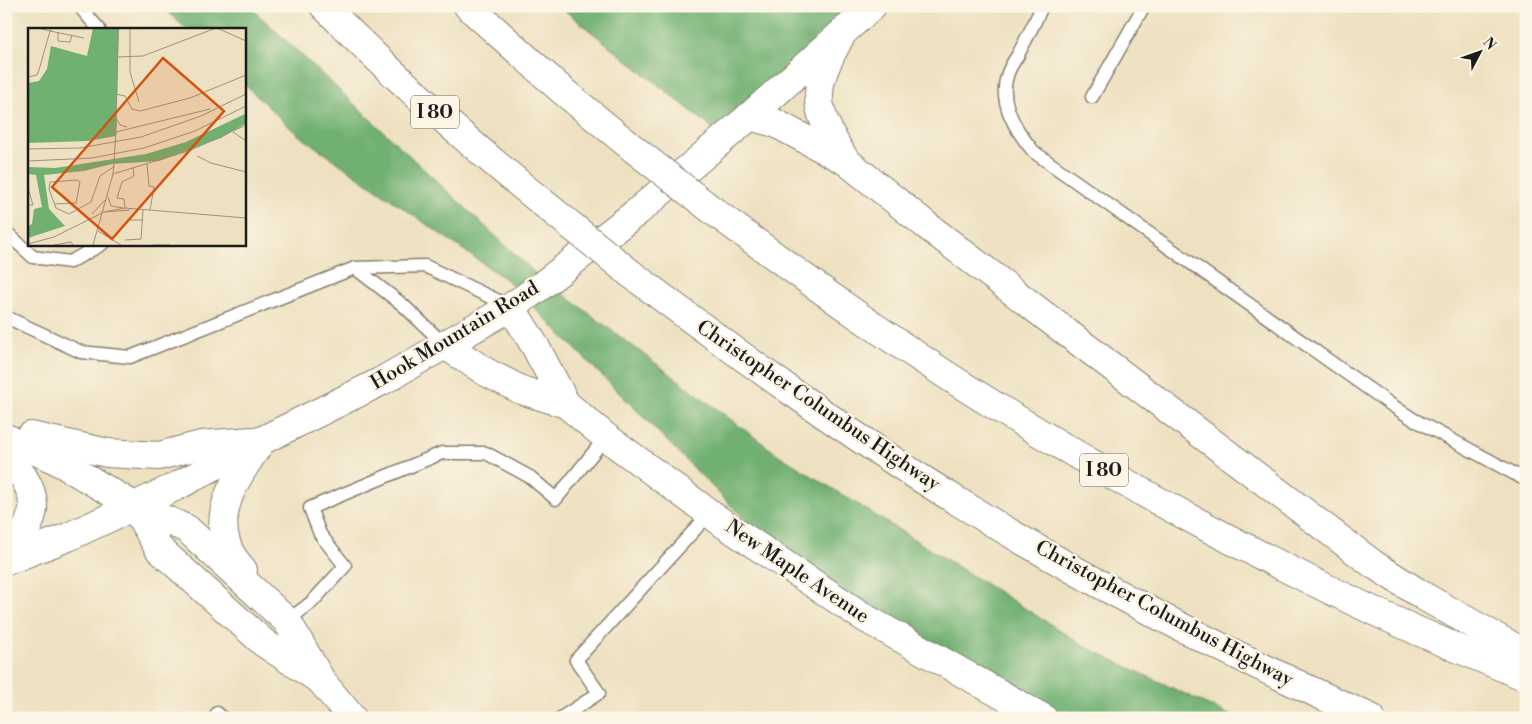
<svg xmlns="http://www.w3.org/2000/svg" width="1532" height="724" font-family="'Libre Bodoni',serif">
<rect width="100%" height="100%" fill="#fcf5e5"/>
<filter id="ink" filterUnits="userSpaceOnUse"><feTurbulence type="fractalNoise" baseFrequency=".02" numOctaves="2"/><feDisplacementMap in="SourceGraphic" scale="10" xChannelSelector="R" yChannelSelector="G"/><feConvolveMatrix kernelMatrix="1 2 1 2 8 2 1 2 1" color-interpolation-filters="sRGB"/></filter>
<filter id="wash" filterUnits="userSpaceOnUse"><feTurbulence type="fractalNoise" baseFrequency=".0096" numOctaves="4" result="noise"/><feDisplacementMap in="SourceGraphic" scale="20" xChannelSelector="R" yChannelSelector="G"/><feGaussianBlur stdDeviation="1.12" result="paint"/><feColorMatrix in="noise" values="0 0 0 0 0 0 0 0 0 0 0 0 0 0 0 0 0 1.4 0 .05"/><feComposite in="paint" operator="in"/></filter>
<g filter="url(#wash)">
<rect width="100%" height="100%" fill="#eee1c1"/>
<g fill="#70b071" stroke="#466646">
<path d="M162,6H249L535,273L777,454L1090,649L1236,718H1060L803,578L508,281L297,134L244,84V29H186Z"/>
<path d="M559,6H885L725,138Z"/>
</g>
</g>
<g filter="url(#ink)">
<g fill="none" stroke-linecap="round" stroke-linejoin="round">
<defs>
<g id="lane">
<path d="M79,6L99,29"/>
<path d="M1042,6C1035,23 1026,39 1018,55C1014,61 1009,68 1007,76C998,104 1017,132 1034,152L1390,404L1413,419L1526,480"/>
<path d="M1092,97L1144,6"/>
<path d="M6,232L33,257L70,262L102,244"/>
<path d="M355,268L403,305L445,345"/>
<path d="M6,317L81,352L130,357L355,268L425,266L511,307"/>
<path d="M287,621L312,602L345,566L320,534L310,508L442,453H486L530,477L556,499L606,437"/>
<path d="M217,713L223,718"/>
<path d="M561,718L599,693L576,660L710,513"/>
</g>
<g id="secondary">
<path d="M511,307L535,346L566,404"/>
<path d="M445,345L486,372L521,390L566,404L606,437L724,524L865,618L1043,718"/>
<path d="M31,436L108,453L159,456L201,445L252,441"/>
<path d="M6,438L56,460L134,506L187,529L287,621L322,682L352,718"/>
<path d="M6,457C19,470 34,487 33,508C32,523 18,544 12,558"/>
<path d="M134,506L159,549L264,643L317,678"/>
<path d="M6,561L68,537L177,486L261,441L380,382L511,307L541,286L637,212L750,116L872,6"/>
<path d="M243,570C239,565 234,560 231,554C209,513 238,476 260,443"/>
</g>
<g id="highway">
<path d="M324,6C396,79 473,147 553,211"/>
<path d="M468,6L564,92L635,150"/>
<path d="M842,33C832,53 818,75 819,98C819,117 836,146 846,161"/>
<path d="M750,116L775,123L846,161L926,225L1066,332L1373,564L1425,597L1526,654"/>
<path d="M712,210C812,284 913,357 1020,421C1129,487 1242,548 1357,603C1412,630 1469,653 1526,677"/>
<path d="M631,274C740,356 850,436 967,507C1096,587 1233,656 1371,718"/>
</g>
</defs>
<use href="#lane" stroke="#857e6e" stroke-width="15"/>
<use href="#secondary" stroke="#857e6e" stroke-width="30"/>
<use href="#highway" stroke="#857e6e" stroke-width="30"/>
<use href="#lane" stroke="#fff" stroke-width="12"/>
<use href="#secondary" stroke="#fff" stroke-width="28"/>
<use href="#highway" stroke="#fff" stroke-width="28"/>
<defs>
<g id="highway-bridge">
<path d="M635,150L712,210"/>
<path d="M553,211L631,274"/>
</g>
</defs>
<use href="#highway-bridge" stroke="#857e6e" stroke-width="30" stroke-linecap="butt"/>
<use href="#highway-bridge" stroke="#fff" stroke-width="28"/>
</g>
</g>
<g text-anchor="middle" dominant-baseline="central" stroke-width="5" stroke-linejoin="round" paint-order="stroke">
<g fill="#fcf5e5" stroke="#5f5d58" stroke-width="1">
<rect x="411" y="95.5" width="48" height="33" rx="4"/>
<rect x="1080" y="453.5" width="48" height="33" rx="4"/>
</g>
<g font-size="19" font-weight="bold" fill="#1c1c1c">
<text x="435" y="112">I 80</text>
<text x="1104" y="470">I 80</text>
</g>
<g font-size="20" fill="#1c1c1c" stroke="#fcf5e5">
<text transform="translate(455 336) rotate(-31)">Hook Mountain Road</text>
<text transform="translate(818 406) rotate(34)">Christopher Columbus Highway</text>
<text transform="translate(797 572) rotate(34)">New Maple Avenue</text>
<text transform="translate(1164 614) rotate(28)">Christopher Columbus Highway</text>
</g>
</g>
<g transform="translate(28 28)">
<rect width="218" height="218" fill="#eee1c1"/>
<path d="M65,0H91L88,108L60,113L0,115V55L11,53L19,41L23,18L59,28ZM217,86V96L193,110L131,133L84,136L56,143L16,147L21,181L37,198L0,210V198L4,196L6,181L14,179L8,147L0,146V139L27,140L118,126L158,114Z" fill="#70b071"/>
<path fill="none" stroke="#9a927f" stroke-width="1" d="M24,0L22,3L56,10M189,0L218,13M102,1V44L111,74M30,4V13L42,14L44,7M90,29L115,28L188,0M0,49L9,47L11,42L22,3L10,0M88,66L97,68L104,81L112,83L162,70L218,47M88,90L92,97L99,99M88,104L90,0M88,104L182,81M205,104L218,113M0,121L52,120L113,109L173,88L218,66M169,128L183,135L218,144M0,133L64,130L116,120L167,103L218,78M119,136L121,158L126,159L122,182M85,146L163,122L218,97M0,160L5,177H0M80,169L83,178L95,180M27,176L48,175L52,154L49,152L22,154L21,161L28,180L41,186L63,174L72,148L87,138M97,180L96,171L89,170L94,154L106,148L105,140M76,184L97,180L218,190M77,184L102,182M64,186L77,172M99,192H115M70,203L93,217M97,212L113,211L115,182M0,216L26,209L76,184M26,217L43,214L45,217M65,217L85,146L88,104M125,217H142"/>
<path fill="#d4530e" fill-opacity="0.15" stroke="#d4530e" stroke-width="2.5" d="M135,30L196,83L84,211L24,159Z"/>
<rect width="218" height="218" fill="none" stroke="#1c1c1c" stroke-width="2.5"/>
</g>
<rect width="1532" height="724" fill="none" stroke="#fcf5e5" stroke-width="25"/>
<g transform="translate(1480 52) rotate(49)" stroke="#fcf5e5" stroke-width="4" paint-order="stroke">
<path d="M0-4L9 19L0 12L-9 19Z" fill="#1c1c1c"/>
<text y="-8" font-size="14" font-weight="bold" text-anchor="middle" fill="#1c1c1c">N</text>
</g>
</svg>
